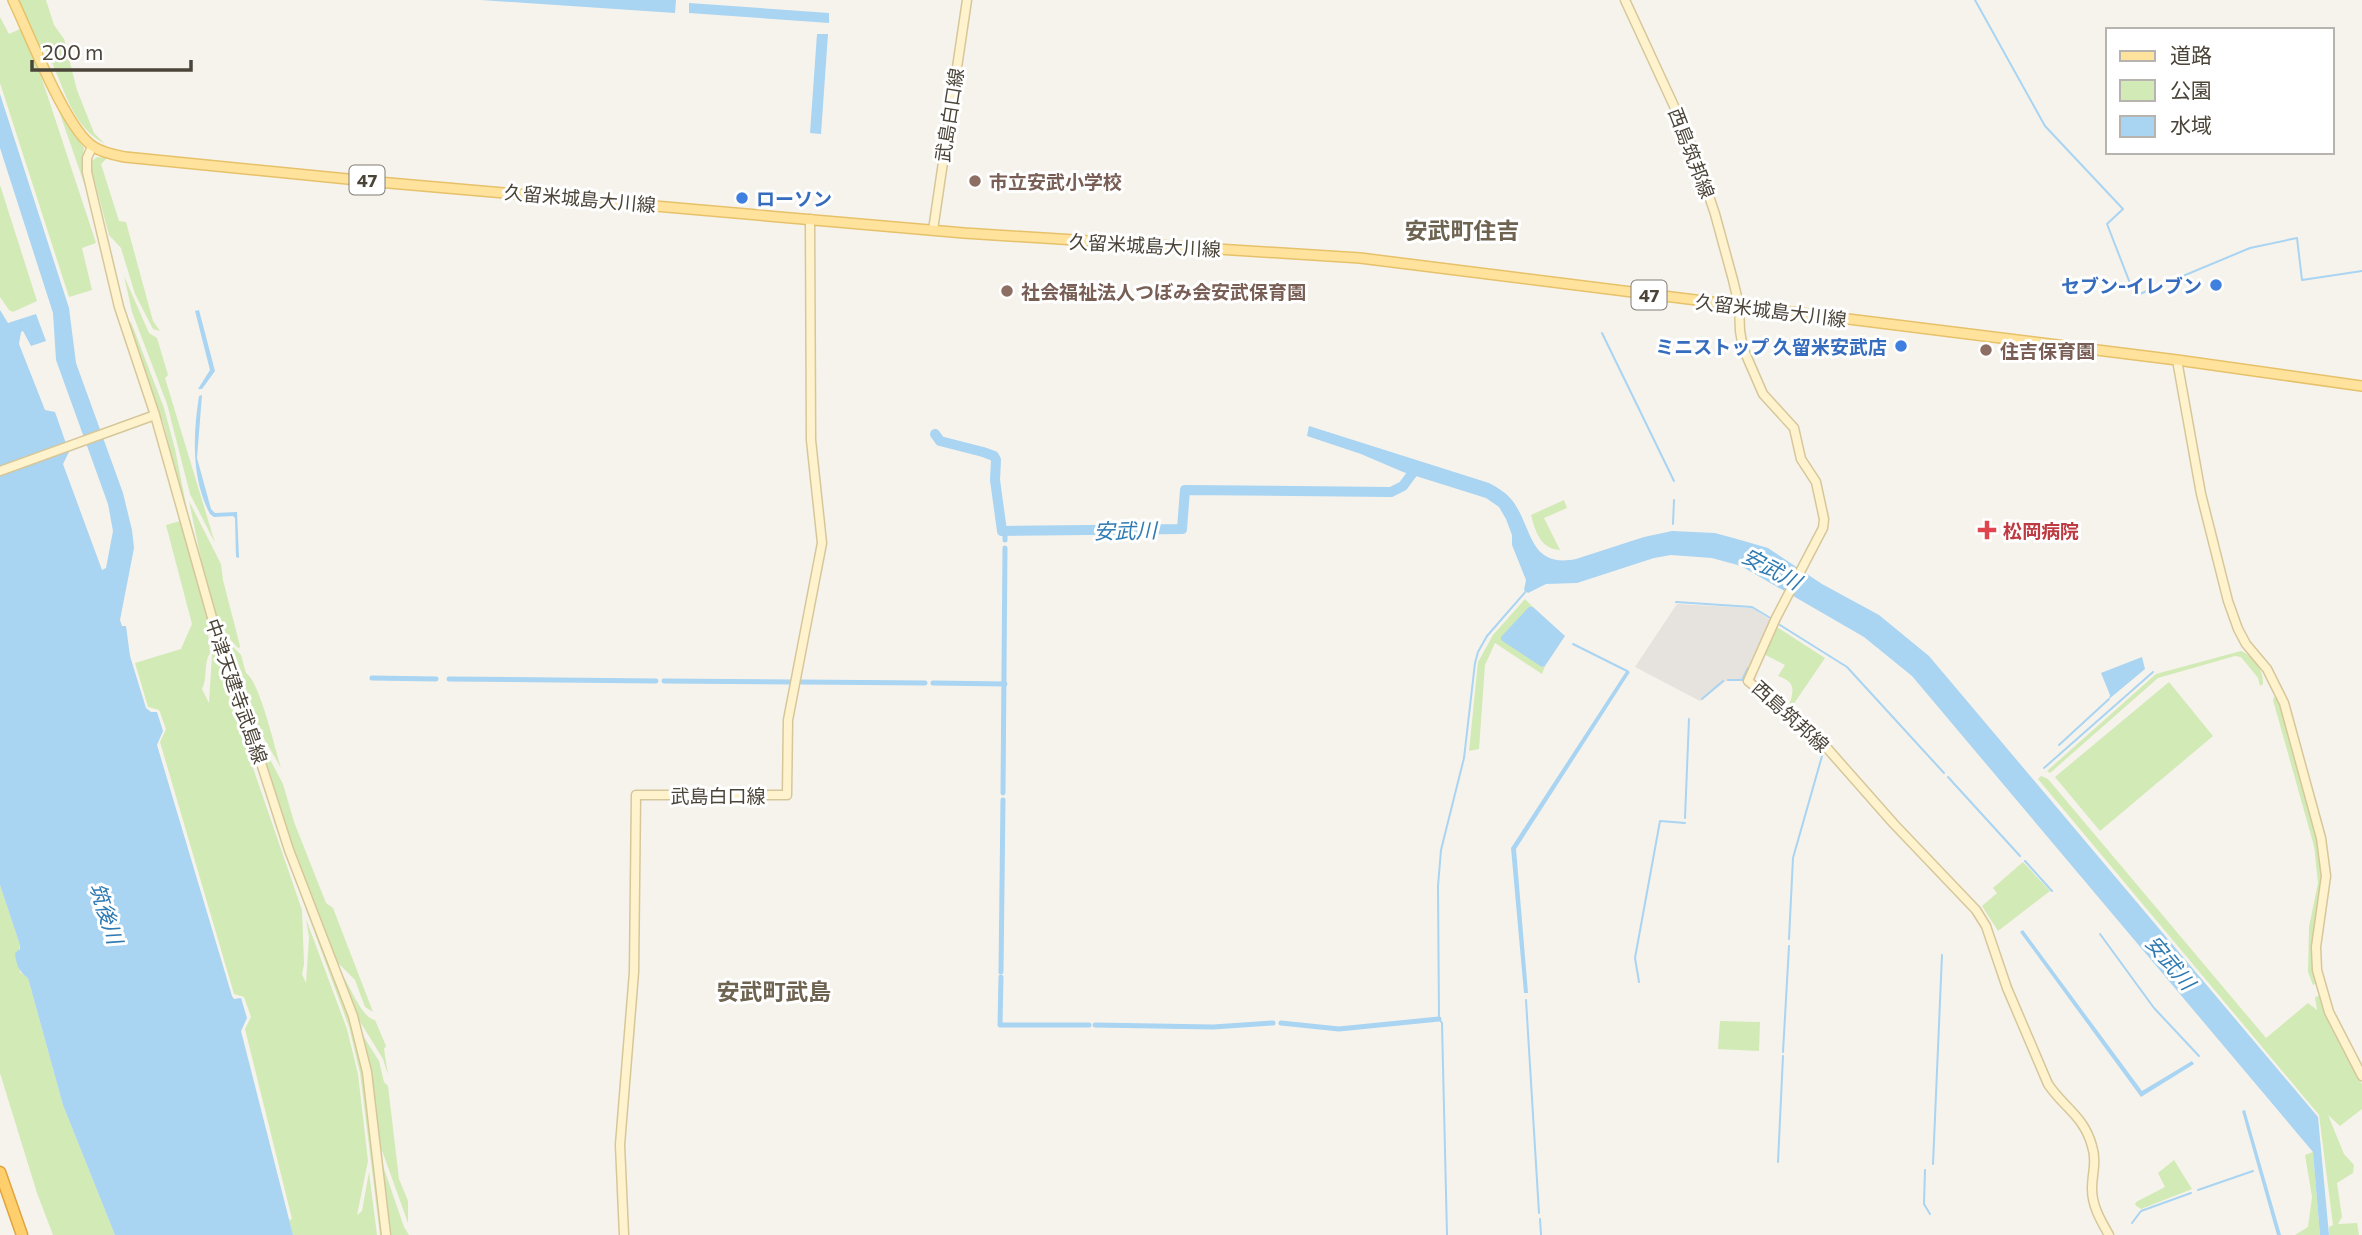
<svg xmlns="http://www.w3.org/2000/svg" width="2362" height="1235" font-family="Commissioner,'Noto Sans JP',sans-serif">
<rect width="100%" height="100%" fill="#f6f3ec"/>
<path fill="#e6e2dd" d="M1677,604L1752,608L1772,621L1742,680L1726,681L1700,701L1635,667Z"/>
<g fill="#d2eab5">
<path d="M19,0H46L54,25L64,39L77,90L94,133L105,144C70,126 63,82 46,50H41L35,43Z"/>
<path d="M0,17L9,34L20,29L38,67L96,243L82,248L92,290L69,297L0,83Z"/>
<path d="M52,91L68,125L84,148L82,163L92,206Z"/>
<path d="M97,157L107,158L101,164L119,221L126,222L153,321L160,331L153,329L135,294L121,248L109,235L91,168L92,161Z"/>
<path d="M0,185L37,301L13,312L9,310L0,297Z"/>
<path d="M124,276L149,333L157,338L168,375L165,378L215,543L190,494L167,404L132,312Z"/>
<path d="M131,322L164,408L175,449L195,550L164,425L128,323Z"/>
<path d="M1564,500L1567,508L1544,518L1560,550C1540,549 1535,530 1531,515Z"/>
<path d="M189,501L221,564L223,580L240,646L239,649L216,624L200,566L201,559Z"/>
<path d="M180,521L210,626L208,633L210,653C203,664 208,678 202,689L209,703L213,639L232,707L302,910L304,964L302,974L306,983L309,937L306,919L347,1029L358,1074L368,1161L357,1215L362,1211L369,1172L377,1235H293L289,1220L292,1219L245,1029L251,1017L244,997L234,994L160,742L166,729L159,710L148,707L135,663L181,649L192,624L166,525Z"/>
<path d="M1525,599L1533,607H1529L1542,667L1545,666L1542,674L1495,643L1485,665L1479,749L1469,751L1478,662L1493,635Z"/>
<path d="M1777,627L1825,658L1791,708L1789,706C1794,690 1796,682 1778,676L1785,665L1762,653Z"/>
<path d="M218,631L241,655L246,673C260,682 275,749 281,768L258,728L250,706L234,682Z"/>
<path d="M2241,651C2253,656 2264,670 2263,684L2260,686L2258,678L2241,657L2235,656L2158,678L2050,773L2047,771L2156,674Z"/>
<path d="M2169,682L2213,736L2100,831L2055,777Z"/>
<path d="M2274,697L2278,698L2319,844L2322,874L2312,941L2315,984L2313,985L2308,972L2309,927L2318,883L2314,846L2273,700Z"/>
<path d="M239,707L278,826L352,1025L363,1072L383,1235H380L360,1073L349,1027L276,827Z"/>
<path d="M254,729L283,784L294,822L326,903L333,908L373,1012L365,1007L355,980L337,962L295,857Z"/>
<path d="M2041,776L2048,779L2266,1038L2308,1003L2317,1010L2315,997L2319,996L2333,1028L2362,1084V1109L2340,1126L2328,1115L2344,1154L2354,1165L2353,1173L2337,1183L2342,1217L2338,1224L2357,1223L2359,1235H2329V1227L2333,1225L2319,1115L2038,779Z"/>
<path d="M2023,862L2050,891L1998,931L1982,906L1997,893L1993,888Z"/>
<path d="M0,885L19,942L20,972L28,978L63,1105L115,1235H53L37,1193L0,1073Z"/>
<path d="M343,976C351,988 362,1018 375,1020L386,1046L384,1049L388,1075L383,1059L359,1020Z"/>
<path d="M1720,1021L1760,1022L1759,1051L1718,1049Z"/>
<path d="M362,1034L379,1061L384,1082L388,1086L399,1179L408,1201V1223L379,1142L370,1070Z"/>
<path d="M2313,1152L2320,1235H2295L2308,1227L2312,1197L2305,1155Z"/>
<path d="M380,1157L404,1227L409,1235H389Z"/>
<path d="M2174,1160L2192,1189L2141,1209L2135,1205L2136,1202L2165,1187L2158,1173Z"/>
</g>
<g fill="#a9d4f2">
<path d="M481,0H676L675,13Z"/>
<path d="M689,3L829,13V23L689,13Z"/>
<path d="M817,34H828L821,134L810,133Z"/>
<path d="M0,94L69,308L76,363L123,493L132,530L134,548L120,620L122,626H126L130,656L146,708L151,712H157L163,731L157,745L232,996L234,999L241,998L247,1018L241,1031L293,1235H115L63,1105L28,978C19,972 16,964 15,953L20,949L19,942L0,885V310L8,323L36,314L46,341L31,346L23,331L21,332L19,344L45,410L55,412L69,452L63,464L102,570L106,568L113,531L108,504L56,360L53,313L0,148Z"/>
<path d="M199,310L215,371L202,389H198L210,370L195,311Z"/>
<path d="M202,395L197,458L211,509L215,513L237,512L239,558L236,557L235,518L233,516L214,517L210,514C191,478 193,435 199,396Z"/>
<path d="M1309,426L1489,483C1497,487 1505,492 1511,499C1533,525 1527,569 1576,559L1644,537L1672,531L1715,533L1744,541L1768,548L1822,584L1879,615L1929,656L2318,1117L2329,1235H2320L2313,1152L1912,676L1864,637L1741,566L1712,558L1671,555L1654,558L1577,583L1546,584L1528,593L1524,590L1526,580L1512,545V535L1506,519L1499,507L1486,498L1403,472L1361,454L1307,436Z"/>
<path d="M1529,607H1533L1565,636L1545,666L1542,667L1501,640V637Z"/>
<path d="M2142,657L2145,669L2109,699L2110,695L2101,673Z"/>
<path d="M1627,670L1630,672L1516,849L1528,993H1524L1511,848Z"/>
<path d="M2023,930L2142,1091L2192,1061L2194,1064L2141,1097L2020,932Z"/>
<path d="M2245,1110L2281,1235H2277L2242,1111Z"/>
</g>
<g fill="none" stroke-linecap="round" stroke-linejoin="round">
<g stroke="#a9d4f2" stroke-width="2">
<path d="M1975,0L2045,126L2123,209L2107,224L2135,296L2250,248L2297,238L2302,280L2362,271"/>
<path d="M1602,333L1674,481"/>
<path d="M1673,524L1674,500"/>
<path d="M1676,602L1752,607L1772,619"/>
<path d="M1780,625L1847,667L1944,773"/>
<path d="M1573,644L1627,671"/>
<path d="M1728,680H1742L1748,668"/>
<path d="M1702,699L1723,681"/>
<path d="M2059,745L2109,699"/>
<path d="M2044,768L2153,672"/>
<path d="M1948,777L2020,856"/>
<path d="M1685,818L1689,719"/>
<path d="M2025,861L2052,891"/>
<path d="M2100,934L2154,1008L2199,1056"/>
<path d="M1789,939L1793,858L1824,749"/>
<path d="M1639,982L1635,958L1660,821L1685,823"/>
<path d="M1526,1000L1539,1213"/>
<path d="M1783,1052L1789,946"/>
<path d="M1778,1162L1783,1056"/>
<path d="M1933,1164L1942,955"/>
<path d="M1925,1170L1924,1204L1930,1214"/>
<path d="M2198,1190L2253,1171"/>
<path d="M1540,1219L1541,1235"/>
<path d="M2132,1223L2141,1211L2191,1193"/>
<path d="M1447,1235L1442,1023L1439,1019L1438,886L1441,850L1464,758L1475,663L1478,652L1487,636L1527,590"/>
</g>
<g stroke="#a9d4f2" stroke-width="5">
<path d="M1005,531V540"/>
<path d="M372,678L436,679"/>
<path d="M449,679L656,681"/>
<path d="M664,681L792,682"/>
<path d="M802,682L925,683"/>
<path d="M933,683L1005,684"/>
<path d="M1003,793L1005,548"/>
<path d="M1001,972L1003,800"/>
<path d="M1001,977L1000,1025H1089"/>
<path d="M1281,1023L1339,1029L1439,1019"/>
<path d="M1095,1025L1213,1027L1273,1023"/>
</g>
<path stroke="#a9d4f2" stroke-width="10" d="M935,434L940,441L983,452L994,456L996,460L995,480L1002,531L1182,529L1185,490L1391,492L1403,486L1417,467"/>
<defs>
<g id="secondary">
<path d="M1625,0L1692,145L1715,214L1733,280L1739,305L1740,331L1743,348L1763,394L1794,428L1801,459L1816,482L1824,519L1823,528L1776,618L1748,681L1819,739L1894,824L1976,910L1986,926L2007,988L2048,1084C2063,1107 2084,1116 2092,1146C2097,1161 2092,1174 2092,1189C2092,1206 2101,1221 2109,1235"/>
<path d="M92,147L87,158V172L119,307L155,415L231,685L243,707L289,850L353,1016L367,1072L386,1235"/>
<path d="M933,230L967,0"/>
<path d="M2177,360L2201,494L2228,601L2238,629L2246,644L2267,669L2284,703L2321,838L2326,876L2316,947L2317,970L2329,1012L2362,1076"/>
<path d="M0,471L155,415"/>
<path d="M624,1235L620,1145L634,972L636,795H787L788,720L822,543L811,440L810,219"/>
</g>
<path id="primary" d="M13,0C28,31 67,132 94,147C103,153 115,155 125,157L378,182L964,233L1360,258L2177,360L2362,386"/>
<path id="highway" d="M0,1172L22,1235"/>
</defs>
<use href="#secondary" stroke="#d6c79b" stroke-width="11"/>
<use href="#primary" stroke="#e6c16a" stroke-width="12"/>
<use href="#highway" stroke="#e0a43c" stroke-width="13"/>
<use href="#secondary" stroke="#fff3cd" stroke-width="8"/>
<use href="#primary" stroke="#ffe39c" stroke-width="9"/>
<use href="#highway" stroke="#ffcf6e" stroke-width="10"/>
</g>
<g fill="#8d6e63" stroke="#fff" stroke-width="2.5">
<circle cx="975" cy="181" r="7"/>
<circle cx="1007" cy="291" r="7"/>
<circle cx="1986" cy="350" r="7"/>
</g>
<g fill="#3f7fe0" stroke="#fff" stroke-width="2.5">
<circle cx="742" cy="198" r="7"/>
<circle cx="2216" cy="285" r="7"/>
<circle cx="1901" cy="346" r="7"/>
</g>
<path fill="#e0444e" stroke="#fff" stroke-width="2.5" d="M1983.5 519.5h7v7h7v7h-7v7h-7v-7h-7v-7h7z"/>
<g text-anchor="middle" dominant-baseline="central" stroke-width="6" stroke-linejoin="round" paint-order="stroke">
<g fill="#fff" stroke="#817c74" stroke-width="2">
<rect x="349.5" y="165.5" width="35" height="29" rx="5"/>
<rect x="1631.5" y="280.5" width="35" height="29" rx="5"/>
</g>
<g font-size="18" font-weight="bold" fill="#4b4439">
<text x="367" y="180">47</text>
<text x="1649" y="295">47</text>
</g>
<g font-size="19" fill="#4b4439" stroke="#fff">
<text transform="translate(949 115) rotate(-81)">武島白口線</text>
<text transform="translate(1692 153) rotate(69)">西島筑邦線</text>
<text transform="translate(580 198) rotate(5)">久留米城島大川線</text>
<text transform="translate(1145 245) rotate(3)">久留米城島大川線</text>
<text transform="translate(1771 310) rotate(7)">久留米城島大川線</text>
<text transform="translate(237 691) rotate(71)">中津天建寺武島線</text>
<text transform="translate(1791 716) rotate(42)">西島筑邦線</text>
<text x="718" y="795">武島白口線</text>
</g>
<g font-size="19" font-weight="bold" fill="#785e54" stroke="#fff" text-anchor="start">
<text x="989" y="181">市立安武小学校</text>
<text x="1021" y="291">社会福祉法人つぼみ会安武保育園</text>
<text x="2000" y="350">住吉保育園</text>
</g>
<g font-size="19" font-weight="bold" fill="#366cbe" stroke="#fff" text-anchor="end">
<text x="756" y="198" text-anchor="start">ローソン</text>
<text x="2202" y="285">セブン-イレブン</text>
<text x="1887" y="346">ミニストップ 久留米安武店</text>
</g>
<g font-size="19" font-weight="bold" fill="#be3a42" stroke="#fff" text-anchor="start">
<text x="2003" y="530">松岡病院</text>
</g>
<g font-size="21" font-style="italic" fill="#2e7ab2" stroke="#fff">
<text transform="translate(1125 530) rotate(-1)">安武川</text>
<text transform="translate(1772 568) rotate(28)">安武川</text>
<text transform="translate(107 913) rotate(72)">筑後川</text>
<text transform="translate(2171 962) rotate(50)">安武川</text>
</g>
<g font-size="23" font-weight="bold" fill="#6e6250" stroke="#fff">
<text x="1462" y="230">安武町住吉</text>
<text x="774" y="991">安武町武島</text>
</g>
</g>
<rect x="2106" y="28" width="228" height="126" fill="#ffffff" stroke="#b7b4b0" stroke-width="2"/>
<rect x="2120" y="51" width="35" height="10" fill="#ffe39c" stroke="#b7b4b0" stroke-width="2"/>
<text x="2170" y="63" font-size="21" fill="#4b4439">道路</text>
<rect x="2120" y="80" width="35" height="21" fill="#d2eab5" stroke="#b7b4b0" stroke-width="2"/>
<text x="2170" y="98" font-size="21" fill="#4b4439">公園</text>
<rect x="2120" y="116" width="35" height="21" fill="#a9d4f2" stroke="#b7b4b0" stroke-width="2"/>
<text x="2170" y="133" font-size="21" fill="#4b4439">水域</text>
<path d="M32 60v10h159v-10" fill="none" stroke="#4b4439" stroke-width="3.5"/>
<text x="42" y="60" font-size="21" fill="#4b4439" stroke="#ffffff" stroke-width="5" paint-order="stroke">200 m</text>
</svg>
